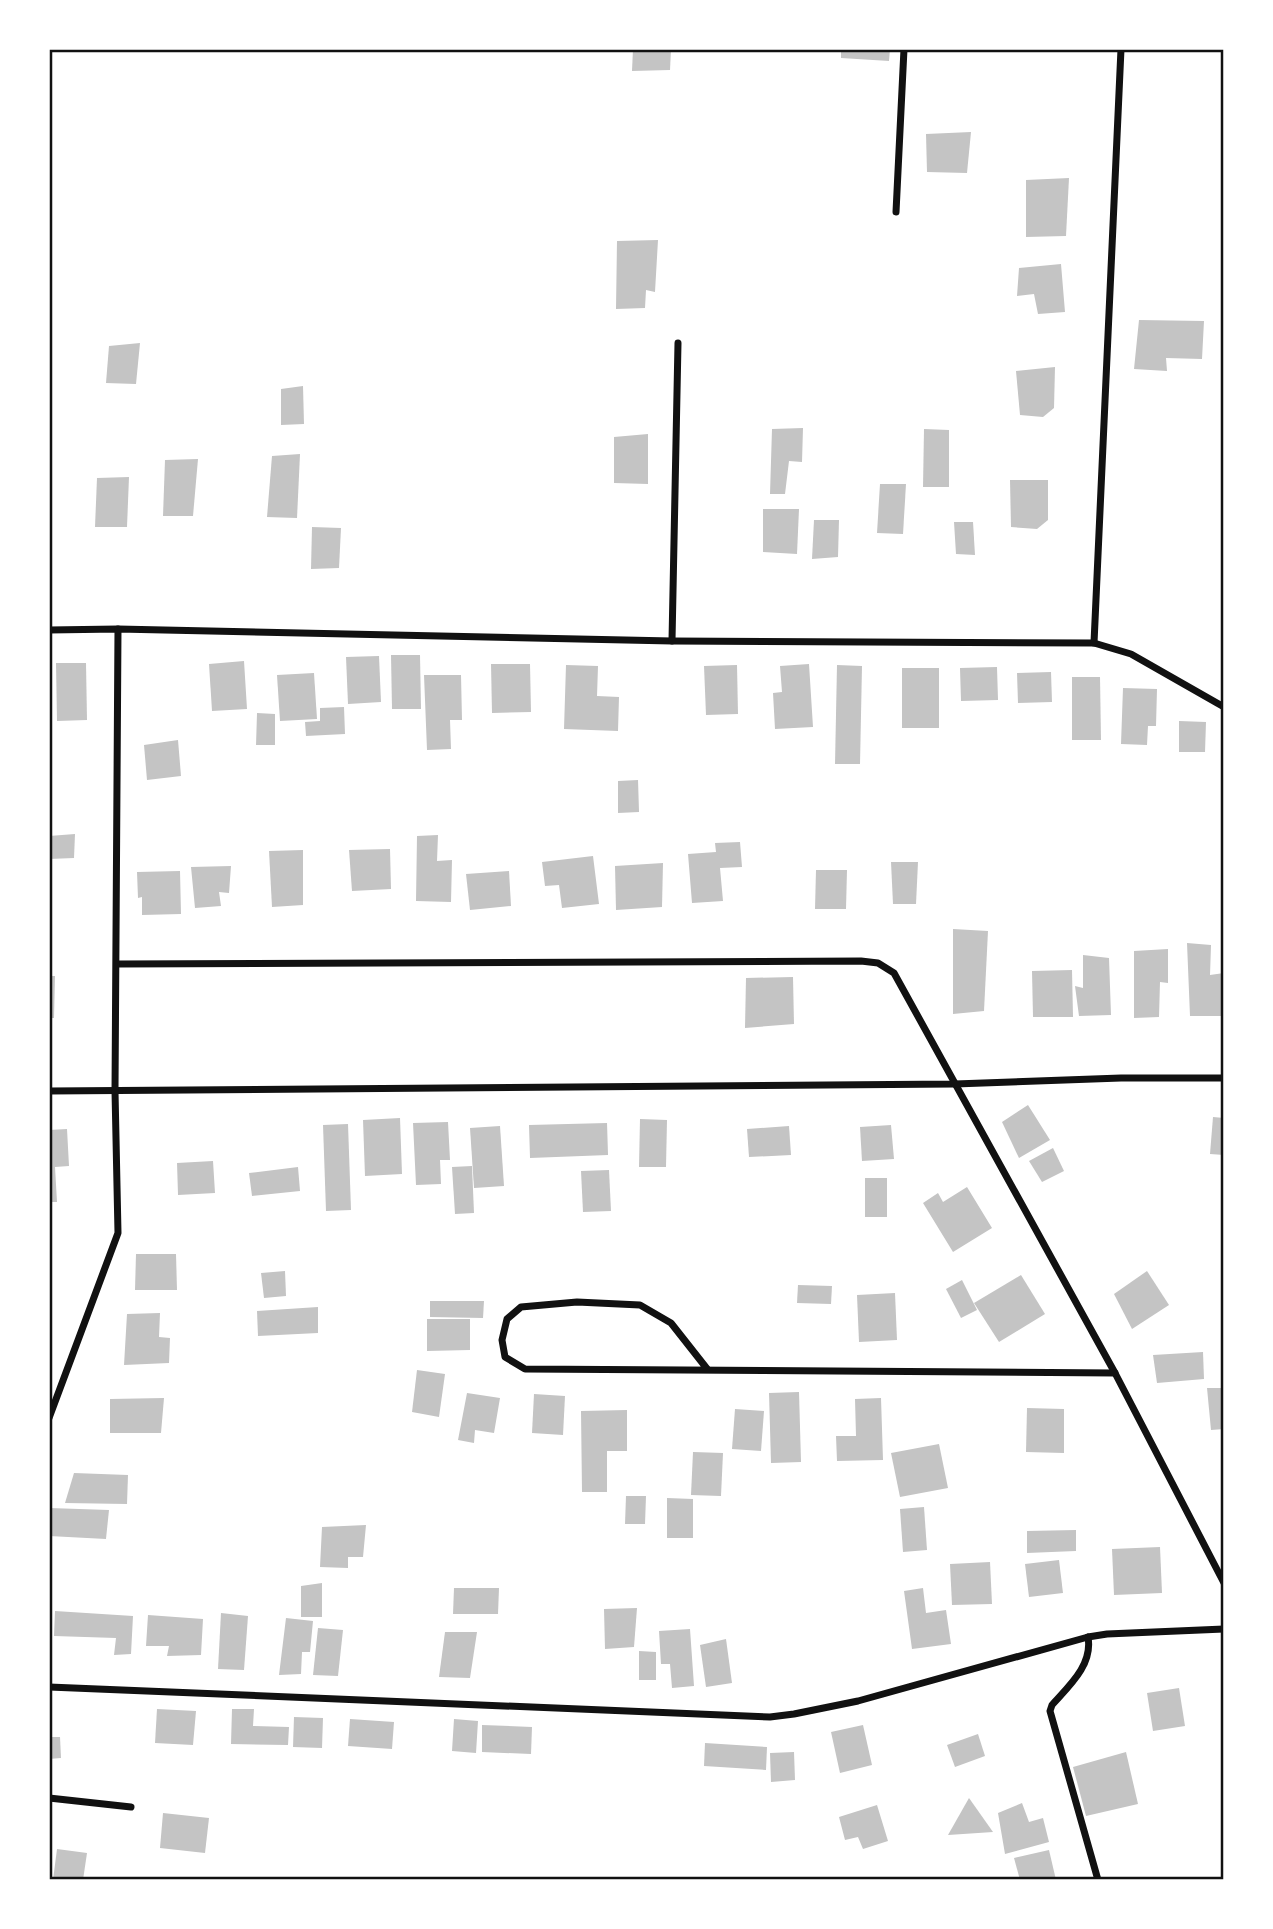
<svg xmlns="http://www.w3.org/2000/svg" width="1273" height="1929" font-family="'Fira Sans Condensed',sans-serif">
<rect width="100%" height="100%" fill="#fff"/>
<g fill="#c4c4c4">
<path d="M633,49H671L670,70L632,71Z"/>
<path d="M841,49H890L889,61L841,58Z"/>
<path d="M971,132L967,173L927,172L926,134Z"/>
<path d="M1069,178L1066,236L1026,237V180Z"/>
<path d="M658,240L655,292L646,290L645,308L616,309L617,241Z"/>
<path d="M1061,264L1065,312L1038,314L1034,294L1017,296L1019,268Z"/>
<path d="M1139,320L1204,321L1202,359L1166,358L1167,371L1134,369Z"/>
<path d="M140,343L136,384L106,383L109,346Z"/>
<path d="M1055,367L1054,408L1043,417L1020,415L1016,371Z"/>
<path d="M303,386L304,424L281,425V389Z"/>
<path d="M803,428L802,462L789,461L785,494H770L772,429Z"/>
<path d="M924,429L949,430V487H923Z"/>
<path d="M648,434V484L614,483V437Z"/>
<path d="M300,454L297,518L267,517L272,456Z"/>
<path d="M198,459L193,516H163L165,460Z"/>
<path d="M129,477L127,527H95L97,478Z"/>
<path d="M1010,480H1048V520L1037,529L1011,527Z"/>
<path d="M880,484H906L903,534L877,533Z"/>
<path d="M763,509H799L797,554L763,552Z"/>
<path d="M814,520H839L838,557L812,559Z"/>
<path d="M954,522H973L975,555L956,554Z"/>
<path d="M312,527L341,528L339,568L311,569Z"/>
<path d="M391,655H420L421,709H392Z"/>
<path d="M379,656L381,702L348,704L346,657Z"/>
<path d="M244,661L247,709L212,711L209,664Z"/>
<path d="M56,663H86L87,720L57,721Z"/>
<path d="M491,664H530L531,712L492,713Z"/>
<path d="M809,664L813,727L775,729L773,693L782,692L780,666Z"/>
<path d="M566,665L598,666L597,696L619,697L618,731L564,729Z"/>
<path d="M737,665L738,714L706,715L704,666Z"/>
<path d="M837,665L862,666L860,764H835Z"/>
<path d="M997,667L998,700L961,701L960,668Z"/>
<rect x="902" y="668" width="37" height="60"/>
<path d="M1051,672L1052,702L1018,703L1017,673Z"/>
<path d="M314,673L317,719L280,721L277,675Z"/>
<path d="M424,675H461L462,720H450L451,749L427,750Z"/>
<path d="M1072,677H1100L1101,740H1072Z"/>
<path d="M1123,688L1157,689L1156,726H1148L1147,745L1121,744Z"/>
<path d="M344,707L345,734L306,736L305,722L320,721V708Z"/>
<path d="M257,713L275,714V745H256Z"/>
<path d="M1179,721L1206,722L1205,752H1179Z"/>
<path d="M178,740L181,776L147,780L144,745Z"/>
<path d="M638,780L639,812L618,813V781Z"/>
<path d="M75,834L74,858L49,859V836Z"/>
<path d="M438,835L437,861L452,860L451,902L416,901L417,836Z"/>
<path d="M740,842L742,867L720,868L723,901L692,903L688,854L716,852L715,843Z"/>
<path d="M390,849L391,889L352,891L349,850Z"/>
<path d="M303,850V905L272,907L269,851Z"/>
<path d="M593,856L599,904L562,908L559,885L545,886L542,862Z"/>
<path d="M891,862H918L916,904H893Z"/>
<path d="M663,863L662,907L616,910L615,866Z"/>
<path d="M231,866L229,893L219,892L221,906L195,908L191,867Z"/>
<path d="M816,870H847L846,909H815Z"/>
<path d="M180,871L181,914L142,915V897L138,898L137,872Z"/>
<path d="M509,871L511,906L470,910L466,874Z"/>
<path d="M953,929L988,931L984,1011L953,1014Z"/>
<path d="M1187,943L1211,945L1210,975L1224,973V1016H1190Z"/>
<path d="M1168,949V983L1160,982L1159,1017L1134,1018V951Z"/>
<path d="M1083,955L1109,958L1111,1015L1079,1016L1075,986L1083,988Z"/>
<path d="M1072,970L1073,1017H1033L1032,971Z"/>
<path d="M49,976H55L54,1018H49Z"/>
<path d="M793,977L794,1024L745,1028L746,978Z"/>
<path d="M1028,1105L1050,1140L1019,1158L1002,1122Z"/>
<path d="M1213,1117L1224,1118V1155L1210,1154Z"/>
<path d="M400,1118L402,1174L365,1176L363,1120Z"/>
<path d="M640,1119L667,1120L666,1167H639Z"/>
<path d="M448,1122L450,1160H440L441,1184L416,1185L413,1123Z"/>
<path d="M607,1123L608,1155L530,1158L529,1125Z"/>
<path d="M348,1124L351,1210L326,1211L323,1125Z"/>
<path d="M891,1125L894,1159L862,1161L860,1127Z"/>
<path d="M500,1126L504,1186L474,1188L470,1128Z"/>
<path d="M789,1126L791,1155L749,1157L747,1129Z"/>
<path d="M67,1129L69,1166L55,1167L57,1202H49V1130Z"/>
<path d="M1053,1148L1064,1171L1042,1182L1029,1161Z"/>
<path d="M213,1161L215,1193L178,1195L177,1163Z"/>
<path d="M472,1166L474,1213L455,1214L452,1167Z"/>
<path d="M298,1167L300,1191L252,1196L249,1173Z"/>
<path d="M609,1170L611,1211L583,1212L581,1171Z"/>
<rect x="865" y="1178" width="22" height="39"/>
<path d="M967,1187L992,1228L953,1252L923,1203L938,1193L943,1202Z"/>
<path d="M136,1254H176L177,1290H135Z"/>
<path d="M285,1271L286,1296L264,1298L261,1273Z"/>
<path d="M1147,1271L1169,1305L1132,1329L1114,1294Z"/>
<path d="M1021,1275L1045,1314L999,1342L974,1303Z"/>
<path d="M962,1280L977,1310L961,1318L946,1289Z"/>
<path d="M798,1285L832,1286L831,1304L797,1303Z"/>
<path d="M895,1293L897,1340L859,1342L857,1295Z"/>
<path d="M430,1301H484L483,1318L430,1317Z"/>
<path d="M318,1307V1333L258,1336L257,1311Z"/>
<path d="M160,1313L159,1337L170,1338L169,1363L124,1365L127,1314Z"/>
<path d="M427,1319H470V1350L427,1351Z"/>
<path d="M1203,1352L1204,1379L1157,1383L1153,1355Z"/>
<path d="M417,1370L445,1374L439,1417L412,1412Z"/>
<path d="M1207,1388H1224V1429L1211,1430Z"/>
<path d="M799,1392L801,1462L771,1463L769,1393Z"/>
<path d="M467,1393L500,1398L494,1433L475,1430L474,1443L458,1440Z"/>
<path d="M534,1394L565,1396L563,1435L532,1433Z"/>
<path d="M164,1398L161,1433H110V1399Z"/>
<path d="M881,1398L883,1460L837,1461L836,1436H856L855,1399Z"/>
<path d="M1027,1408L1064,1409V1453L1026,1452Z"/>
<path d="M735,1409L764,1411L761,1451L732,1449Z"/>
<path d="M627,1410V1451H607V1492H582L581,1411Z"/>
<path d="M939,1444L948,1488L900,1497L891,1453Z"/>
<path d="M693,1452L723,1453L721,1496L691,1495Z"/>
<path d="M74,1473L128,1475L127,1504L65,1503Z"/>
<path d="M626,1496H646L645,1524H625Z"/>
<path d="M667,1498L693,1499V1538H667Z"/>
<path d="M924,1507L927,1550L903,1552L900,1509Z"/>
<path d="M49,1508L109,1510L106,1539L49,1536Z"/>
<path d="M366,1525L363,1557H348V1568L320,1567L322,1527Z"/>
<path d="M1076,1530V1551L1027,1553V1531Z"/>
<path d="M1160,1547L1162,1593L1114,1595L1112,1549Z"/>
<path d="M1059,1560L1063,1593L1029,1597L1025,1564Z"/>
<path d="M990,1562L992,1604L952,1605L950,1564Z"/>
<path d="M322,1583V1617H301V1586Z"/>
<path d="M454,1588H499L498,1614H453Z"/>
<path d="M923,1588L926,1613L946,1610L951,1644L912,1649L904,1591Z"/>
<path d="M637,1608L634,1647L605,1649L604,1609Z"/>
<path d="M55,1611L133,1616L131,1654L114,1655L116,1638L54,1636Z"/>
<path d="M221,1613L248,1616L244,1670L218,1669Z"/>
<path d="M148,1615L203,1619L201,1655L167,1656L169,1646H146Z"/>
<path d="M286,1618L313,1621L310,1652H302L301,1674L279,1675Z"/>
<path d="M318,1628L343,1630L338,1676L313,1675Z"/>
<path d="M690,1629L694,1686L672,1688L670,1664H661L659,1631Z"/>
<path d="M445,1632H477L470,1678L439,1677Z"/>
<path d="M726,1639L732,1683L706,1687L700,1645Z"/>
<path d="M639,1651L656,1652V1680H639Z"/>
<path d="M1179,1688L1185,1726L1153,1731L1147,1693Z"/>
<path d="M157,1709L196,1711L193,1745L155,1743Z"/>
<path d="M232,1709H254L253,1726L289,1727L288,1745L231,1744Z"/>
<path d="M294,1717L323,1718L322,1748L293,1747Z"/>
<path d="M350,1719L394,1722L392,1749L348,1746Z"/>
<path d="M454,1719L478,1721L476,1753L452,1751Z"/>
<path d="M482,1725L532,1727L531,1754L482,1752Z"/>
<path d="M863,1725L872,1765L840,1773L831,1732Z"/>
<path d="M978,1734L985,1756L955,1767L947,1745Z"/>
<path d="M49,1737H60L61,1758L49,1759Z"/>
<path d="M705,1743L767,1747L766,1770L704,1766Z"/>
<path d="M794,1752L795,1780L771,1782L770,1753Z"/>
<path d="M1126,1752L1138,1804L1086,1816L1073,1767Z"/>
<path d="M969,1798L993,1832L948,1835Z"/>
<path d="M1022,1803L1029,1822L1043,1818L1049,1842L1005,1854L998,1813Z"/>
<path d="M877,1805L888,1841L863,1849L858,1837L845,1840L839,1817Z"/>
<path d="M163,1813L209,1818L205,1853L160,1848Z"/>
<path d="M57,1849L87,1853L83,1880H53Z"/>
<path d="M1049,1850L1056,1880H1020L1014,1858Z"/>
</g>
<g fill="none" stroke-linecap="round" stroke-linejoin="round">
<g stroke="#111" stroke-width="7">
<path d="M896,212L904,49"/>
<path d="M49,630L118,629L672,641L1094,643L1131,654L1224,707"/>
<path d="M672,641L678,343"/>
<path d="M1094,643L1121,49"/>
<path d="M117,964L861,961L878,963L894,973L1115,1373L1224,1583"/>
<path d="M49,1091L955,1084L1121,1078H1224"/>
<path d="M708,1370L671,1323L640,1305L577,1302L521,1307L507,1319L502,1340L505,1357L525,1369L1115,1373"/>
<path d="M49,1418L118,1233L115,1091L118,629"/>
<path d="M1088,1637C1093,1665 1069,1686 1052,1705L1050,1711L1098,1880"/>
<path d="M49,1687L770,1717L794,1714L858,1701L1088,1637L1107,1634L1224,1629"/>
<path d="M49,1798L131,1807"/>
</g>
</g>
<rect width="1273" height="1929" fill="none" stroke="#ffffff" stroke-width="102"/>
<rect x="51" y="51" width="1171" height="1827" fill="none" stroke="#111" stroke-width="2.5"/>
</svg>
